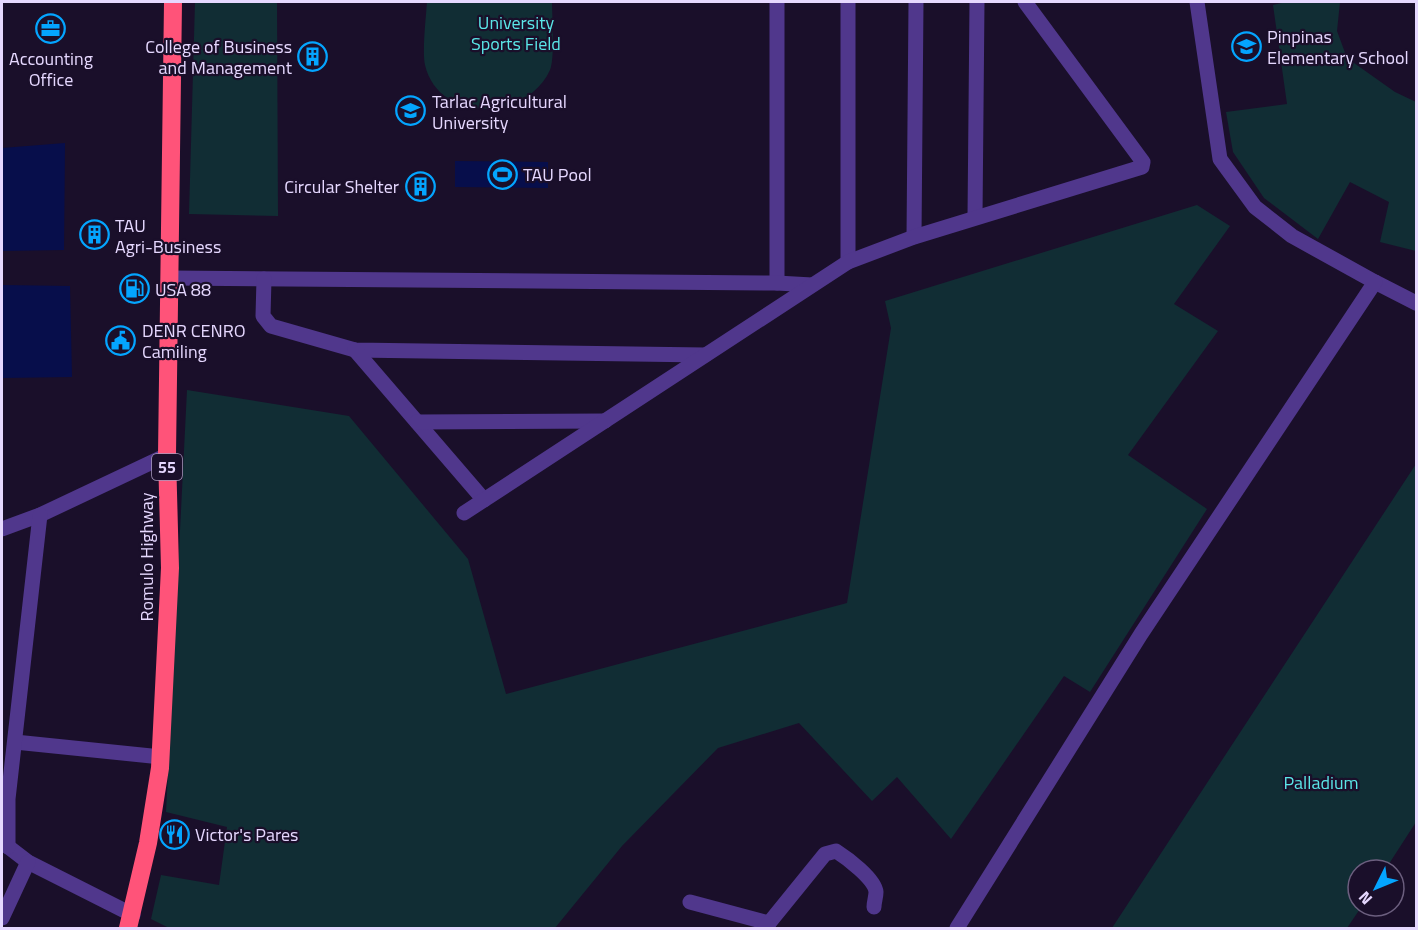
<svg xmlns="http://www.w3.org/2000/svg" width="1418" height="930" font-family="'Titillium Web',sans-serif">
<rect width="100%" height="100%" fill="#1a0f2a"/>
<g fill="#112d34">
<path d="M195,2H277L278,216L189,214Z"/>
<path d="M427,2H552C552,16 555,58 550,70C527,121 439,124 425,65C422,52 426,17 427,2Z"/>
<path d="M1286,2H1340L1337,31L1347,58L1395,92L1416,102V251L1380,242L1389,202L1350,182L1318,239L1264,198L1233,152L1226,112L1287,104L1273,5Z"/>
<path d="M1197,205L1230,226L1174,304L1218,331L1128,455L1207,509L1090,692L1064,676L951,839L897,777L872,801L799,723L718,748L622,846L555,928H169L151,919L161,875L219,885L227,827L166,812L187,390L349,416L468,559L506,694L847,603L891,328L885,301Z"/>
<path d="M1416,464V822L1385,870H1358V906H1362L1347,928H1112Z"/>
</g>
<g fill="#070e4b">
<path d="M65,143L64,250L2,251V148Z"/>
<path d="M455,161L548,162V188L455,187Z"/>
<path d="M2,285L70,286L72,377L2,378Z"/>
</g>
<g fill="none" stroke-linecap="round" stroke-linejoin="round">
<g stroke="#50378c" stroke-width="15">
<path d="M777,2V283"/>
<path d="M975,217L977,2"/>
<path d="M914,237L916,2"/>
<path d="M848,262V2"/>
<path d="M171,278L777,283L812,285"/>
<path d="M264,279L263,316L271,326L355,350L705,355"/>
<path d="M1375,282L1416,303"/>
<path d="M355,350L484,500"/>
<path d="M417,422L605,421"/>
<path d="M464,513L848,262L914,237L1142,167L1143,162L1025,2"/>
<path d="M2,529L40,515L167,455"/>
<path d="M15,742L161,757"/>
<path d="M2,842L28,862L133,915"/>
<path d="M8,847V799L40,515"/>
<path d="M690,902L769,923"/>
<path d="M2,918L28,862"/>
<path d="M765,928L825,854L836,851C847,858 875,879 876,892C876,897 874,902 874,907"/>
<path d="M957,928L1141,634L1375,282L1292,236L1255,207L1220,159L1197,2"/>
</g>
<path stroke="#ff5379" stroke-width="18" d="M128,928L148,843L160,768L170,568L167,455L173,2"/>
</g>
<defs>
<symbol id="office-ring" viewBox="-11 -11 22 22"><circle r="9.5" fill="#1a0f2a" stroke="#04a5ff" stroke-width="1.5"/><path d="M-6-3h4V-5.5h4V-3h4V5H-6ZM-1-4.5V-3h2v-1.5ZM-6 0V1H6V0Z" fill="#04a5ff"/></symbol>
<symbol id="school-ring" viewBox="-11 -11 22 22"><circle r="9.5" fill="#1a0f2a" stroke="#04a5ff" stroke-width="1.5"/><path d="M0-5L7-2L0 1L-7-2ZM-4 1L0 2.5L4 1V4Q0 6-4 4Z" fill="#04a5ff"/></symbol>
<symbol id="building-ring" viewBox="-11 -11 22 22"><circle r="9.5" fill="#1a0f2a" stroke="#04a5ff" stroke-width="1.5"/><path d="M-4-6H4V6H1V3H-1V6H-4ZM-2.5-4.3h1.7v1.8h-1.7ZM.8-4.3h1.7v1.8H.8ZM-2.5-1h1.7V.8h-1.7ZM.8-1h1.7V.8H.8Z" fill="#04a5ff"/></symbol>
<symbol id="university-ring" viewBox="-11 -11 22 22"><circle r="9.5" fill="#1a0f2a" stroke="#04a5ff" stroke-width="1.5"/><path d="M0-5L7-2L0 1L-7-2ZM-4 1L0 2.5L4 1V4Q0 6-4 4Z" fill="#04a5ff"/></symbol>
<symbol id="stadium-ring" viewBox="-11 -11 22 22"><circle r="9.5" fill="#1a0f2a" stroke="#04a5ff" stroke-width="1.5"/><path d="M0-5a6.5 5 0 1 0 0 10a6.5 5 0 1 0 0-10ZM-3.5-1.8h7v3.6h-7Z" fill="#04a5ff"/></symbol>
<symbol id="fuel-ring" viewBox="-11 -11 22 22"><circle r="9.5" fill="#1a0f2a" stroke="#04a5ff" stroke-width="1.5"/><path d="M-5.5-6h7V0h2V4h1.3V-2.5L3-4.5l.8-.8L6-3V5H2.5V1h-1V6h-7ZM-4.2-4.7v3.2H.2V-4.7Z" fill="#04a5ff"/></symbol>
<symbol id="civic-ring" viewBox="-11 -11 22 22"><circle r="9.5" fill="#1a0f2a" stroke="#04a5ff" stroke-width="1.5"/><path d="M-.6-6.5H3V-4.5H.6V-3L4-1V1h2V6H-6V1h2V-1L-.6-3ZM-1.2 2.5V6h2.4V2.5Z" fill="#04a5ff"/></symbol>
<symbol id="restaurant-ring" viewBox="-11 -11 22 22"><circle r="9.5" fill="#1a0f2a" stroke="#04a5ff" stroke-width="1.5"/><path d="M-5-6h1v4h1v-4h1v4h1v-4h1v5L-1.5 .5V6h-2V.5L-5-1ZM5-6V6H3V1.5H1.5Q1.5-4 5-6Z" fill="#04a5ff"/></symbol>
</defs>
<g fill-rule="evenodd">
<use href="#office-ring" x="34" y="12" width="33" height="33"/>
<use href="#school-ring" x="1230" y="30" width="33" height="33"/>
<use href="#building-ring" x="296" y="40" width="33" height="33"/>
<use href="#university-ring" x="394" y="94" width="33" height="33"/>
<use href="#stadium-ring" x="486" y="158" width="33" height="33"/>
<use href="#building-ring" x="404" y="170" width="33" height="33"/>
<use href="#building-ring" x="78" y="218" width="33" height="33"/>
<use href="#fuel-ring" x="118" y="272" width="33" height="33"/>
<use href="#civic-ring" x="104" y="324" width="33" height="33"/>
<use href="#restaurant-ring" x="158" y="818" width="33" height="33"/>
</g>
<g text-anchor="middle" dominant-baseline="central" stroke-width="4.5" stroke-linejoin="round" paint-order="stroke">
<rect fill="#1a0f2a" stroke="#a99cbf" stroke-width="1.5" x="152" y="454" width="30" height="26" rx="4.5"/>
<g font-size="16" font-weight="bold" fill="#e6d8ff">
<text x="167" y="467">55</text>
</g>
<g font-size="18" fill="#5be7e8" stroke="#1a0f2a">
<text x="516" y="22">University<tspan x="516" dy="21">Sports Field</tspan></text>
<text x="1321" y="782">Palladium</text>
</g>
<g font-size="18" fill="#e6d8ff" stroke="#1a0f2a" text-anchor="start">
<text x="1267" y="36">Pinpinas<tspan x="1267" dy="21">Elementary School</tspan></text>
<text x="292" y="46" text-anchor="end">College of Business<tspan x="292" dy="21">and Management</tspan></text>
<text x="51" y="58" text-anchor="middle">Accounting<tspan x="51" dy="21">Office</tspan></text>
<text x="432" y="101">Tarlac Agricultural<tspan x="432" dy="21">University</tspan></text>
<text x="523" y="174">TAU Pool</text>
<text x="399" y="186" text-anchor="end">Circular Shelter</text>
<text x="115" y="225">TAU<tspan x="115" dy="21">Agri-Business</tspan></text>
<text x="155" y="289">USA 88</text>
<text x="142" y="330">DENR CENRO<tspan x="142" dy="21">Camiling</tspan></text>
<text x="195" y="834">Victor's Pares</text>
</g>
<g font-size="18" fill="#e6d8ff" stroke="#1a0f2a">
<text transform="translate(146 557) rotate(-90)">Romulo Highway</text>
</g>
</g>
<rect width="1418" height="930" fill="none" stroke="#e6d8ff" stroke-width="6"/>
<g transform="translate(1376 888) rotate(227)"><circle r="28" fill="#1a0f2a" stroke="#6c5f7f" stroke-width="1.5"/>
<path d="M0-4.5L10 22L0 15L-10 22Z" fill="#04a5ff"/>
<text y="-9" font-size="16" font-weight="bold" text-anchor="middle" fill="#e6d8ff">N</text>
</g>
</svg>
